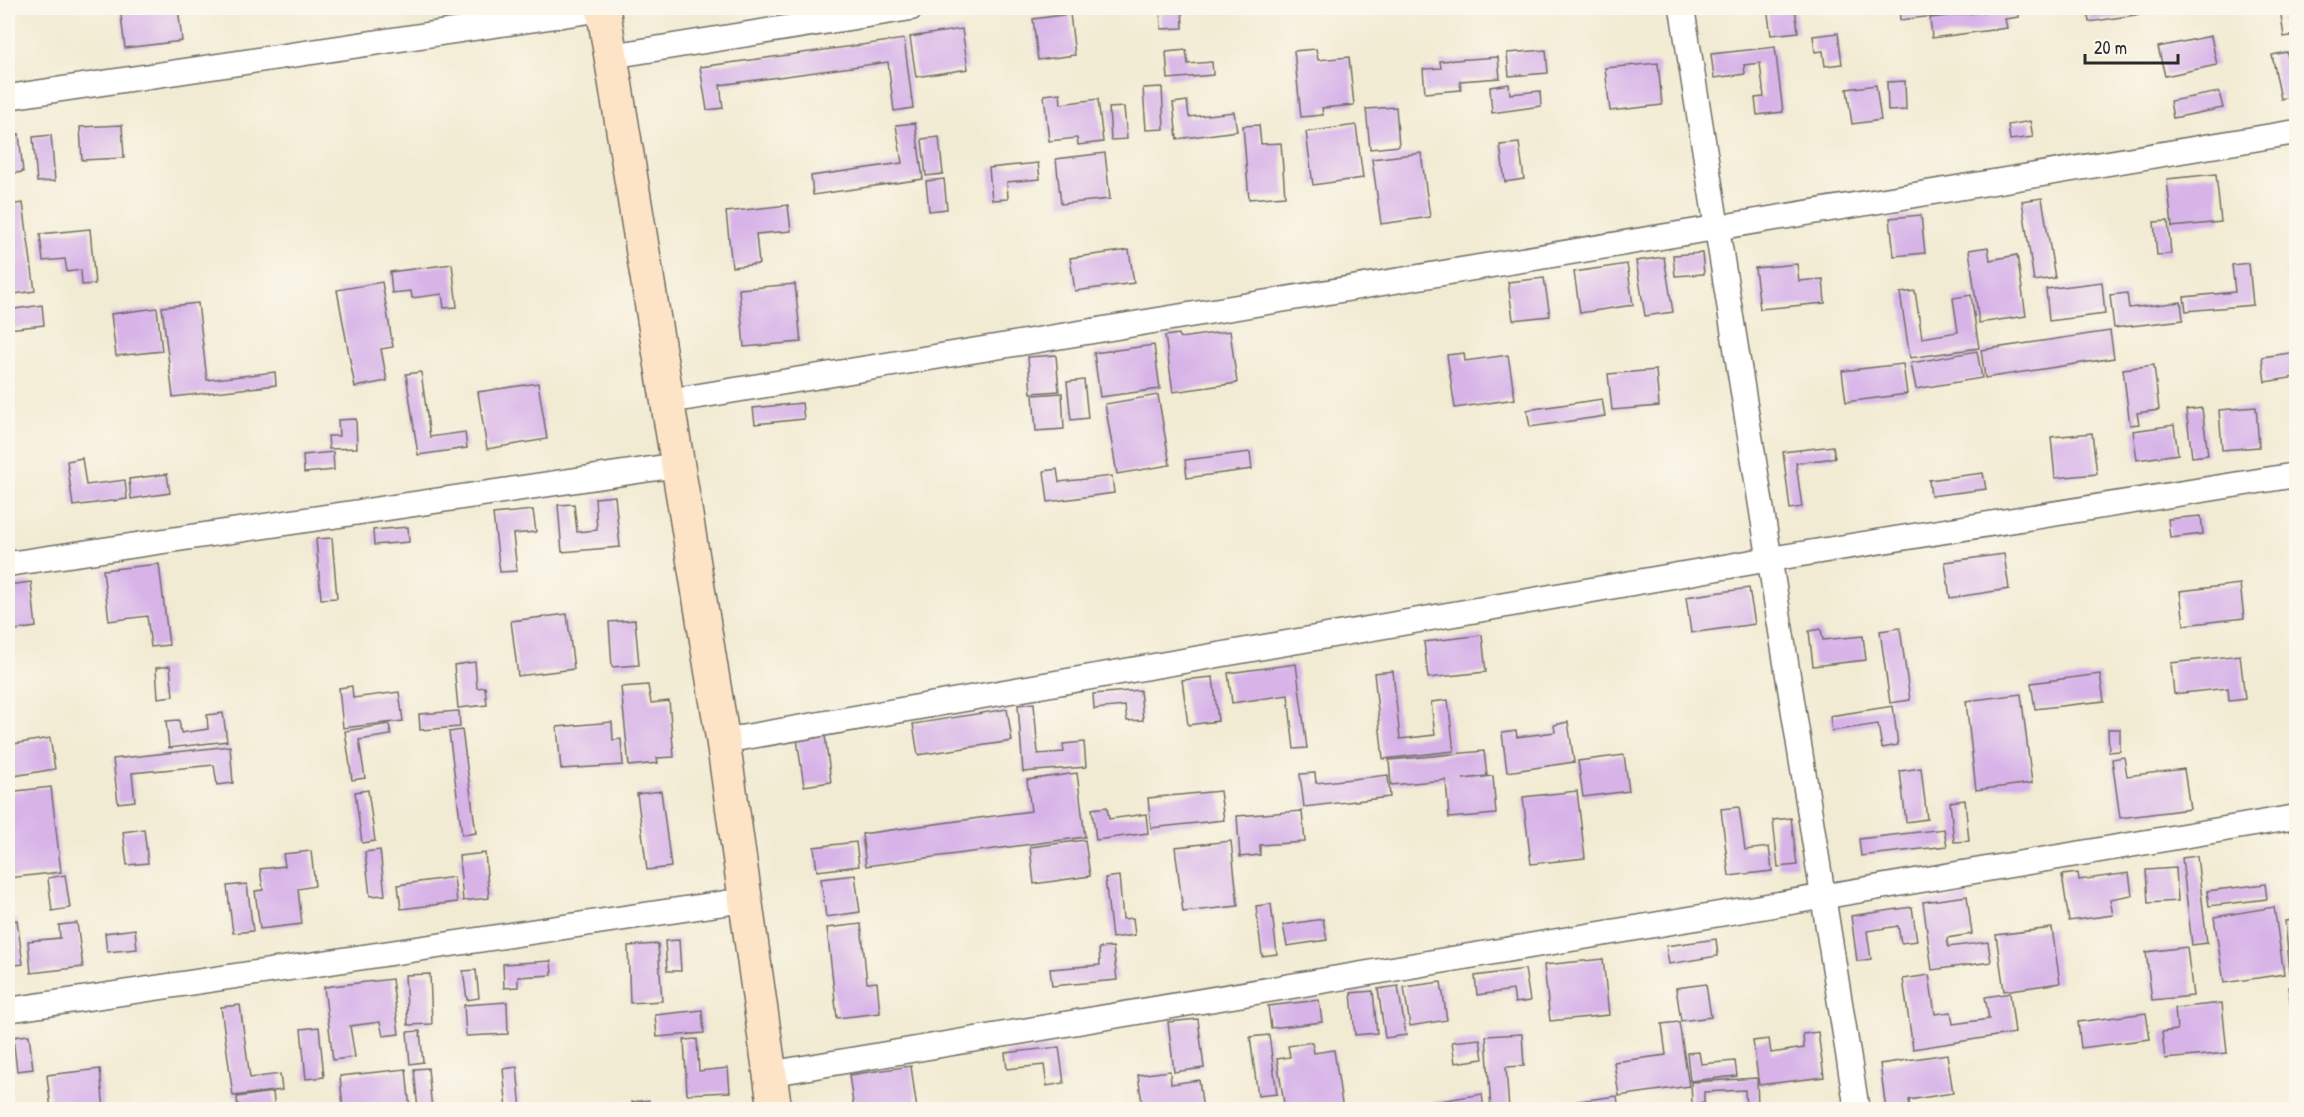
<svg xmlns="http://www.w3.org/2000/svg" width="2304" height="1117" font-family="'Patrick Hand',sans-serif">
<rect width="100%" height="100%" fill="#fbf7ec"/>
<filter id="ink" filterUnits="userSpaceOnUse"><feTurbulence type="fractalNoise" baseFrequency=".0167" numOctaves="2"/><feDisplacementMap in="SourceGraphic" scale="12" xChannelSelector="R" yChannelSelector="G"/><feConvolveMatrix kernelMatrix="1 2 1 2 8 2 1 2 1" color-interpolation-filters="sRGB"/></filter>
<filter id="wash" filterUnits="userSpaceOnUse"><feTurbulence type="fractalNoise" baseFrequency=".008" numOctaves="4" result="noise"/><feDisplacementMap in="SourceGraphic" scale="24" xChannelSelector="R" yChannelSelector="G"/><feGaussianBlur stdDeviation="1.35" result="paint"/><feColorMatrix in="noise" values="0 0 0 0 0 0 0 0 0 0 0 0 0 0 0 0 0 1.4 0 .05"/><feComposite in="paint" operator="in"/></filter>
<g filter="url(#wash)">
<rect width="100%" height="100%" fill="#f2ebd3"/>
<g id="blocks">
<g fill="#d7b3e8">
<path d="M120,8H178L182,41L125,48Z"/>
<path d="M1160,8H1182L1183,28L1161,29Z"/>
<path d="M1767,8H1795L1798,32L1771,35Z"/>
<path d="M1899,8H1957L1958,13L1900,20Z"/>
<path d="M2018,8L2019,17L2005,19L2007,28L1932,38L1930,18Z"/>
<path d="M2087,8H2148V13L2089,22Z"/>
<path d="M2280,8H2296V35L2284,37Z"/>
<path d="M1070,14L1075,55L1038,60L1033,19Z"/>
<path d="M962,29L968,69L916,77L910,37Z"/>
<path d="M1838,33L1842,64L1825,66L1823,51L1815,52L1813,36Z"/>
<path d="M2211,36L2217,65L2165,76L2158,47Z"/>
<path d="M904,39L913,108L894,111L888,62L720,85L723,108L707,110L700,67Z"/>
<path d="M1775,47L1783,112L1757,115L1755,98L1764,97L1760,63L1744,65L1745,74L1714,78L1711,54Z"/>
<path d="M1316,49L1318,60L1349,57L1354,105L1322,108L1323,115L1301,117L1294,51Z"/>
<path d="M1186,50L1188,64L1212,62L1213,75L1168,79L1166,52Z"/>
<path d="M1546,50L1548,73L1509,76L1507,53Z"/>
<path d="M2287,52L2292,79L2296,78V95L2281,99L2272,55Z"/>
<path d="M1498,57L1500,78L1460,81L1461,90L1425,93L1423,69L1441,68L1440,61Z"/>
<path d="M1658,63L1662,105L1610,111L1605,68Z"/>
<path d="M1905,81L1906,110L1888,111L1887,82Z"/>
<path d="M1509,84L1510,94L1540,91L1541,106L1492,113L1490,87Z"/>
<path d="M1876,85L1881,120L1852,124L1847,89Z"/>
<path d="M1162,87L1164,129L1146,130L1143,88Z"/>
<path d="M2219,92L2223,108L2173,118L2170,101Z"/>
<path d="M1060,93L1061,104L1098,99L1103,142L1078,145L1077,138L1049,141L1044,95Z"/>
<path d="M1187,101L1189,117L1234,112L1237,131L1177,139L1173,103Z"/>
<path d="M1124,107L1127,139L1111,140L1109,108Z"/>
<path d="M1396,107L1399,146L1370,149L1366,109Z"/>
<path d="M2030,121L2033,137L2010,140L2008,125Z"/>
<path d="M915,123L923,179L813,195L811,176L902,163L896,125Z"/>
<path d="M122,125L124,158L82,160L80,127Z"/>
<path d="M1259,125L1261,144L1281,143L1285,196L1249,199L1243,126Z"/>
<path d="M1356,125L1363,178L1313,185L1306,132Z"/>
<path d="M19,134L23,172L8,174V136Z"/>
<path d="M51,135L55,181L37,182L33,137Z"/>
<path d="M939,137L943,174L926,176L922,139Z"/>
<path d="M1519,143L1524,179L1505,182L1500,145Z"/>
<path d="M1105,153L1110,199L1061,204L1056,159Z"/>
<path d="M1421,153L1430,217L1381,224L1372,159Z"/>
<path d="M1038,163L1040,179L1007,182L1008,199L992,200L989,168Z"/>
<path d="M2216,174L2221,222L2172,227L2167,179Z"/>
<path d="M944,179L947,209L929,211L926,181Z"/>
<path d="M2042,198L2055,278L2034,281L2022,201Z"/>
<path d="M23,203L35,291L8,295V205Z"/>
<path d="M788,205L791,231L756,234L759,264L732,267L726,212Z"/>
<path d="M1921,215L1925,253L1894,256L1890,218Z"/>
<path d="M2168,221L2171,254L2157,255L2154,222Z"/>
<path d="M90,229L95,284L82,285L81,270L67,272L65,259L43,261L40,234Z"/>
<path d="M1988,247L1990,260L2017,255L2026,316L1979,323L1969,250Z"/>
<path d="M1129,250L1134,283L1075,291L1070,258Z"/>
<path d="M1702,253L1704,274L1675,276L1673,255Z"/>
<path d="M1664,257L1673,312L1645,316L1636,261Z"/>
<path d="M2249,263L2253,305L2186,311L2184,297L2235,292L2232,265Z"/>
<path d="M452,264L457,307L444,308L442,294L412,298L411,291L392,293L390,272Z"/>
<path d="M1627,264L1633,305L1580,313L1574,272Z"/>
<path d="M1797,264L1799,281L1823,279L1825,303L1760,309L1755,268Z"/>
<path d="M1544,278L1550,316L1513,320L1508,282Z"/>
<path d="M382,282L393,347L381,349L387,381L355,387L337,290Z"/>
<path d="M2102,282L2105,314L2049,321L2046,289Z"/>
<path d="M795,284L801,342L744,347L739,289Z"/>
<path d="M1915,291L1922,338L1958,332L1953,298L1971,295L1979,348L1910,358L1900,293Z"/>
<path d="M2127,293L2129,308L2181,302L2183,320L2114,328L2110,295Z"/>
<path d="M198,303L207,380L275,372L276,385L173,397L162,307Z"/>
<path d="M42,305L44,325L8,329V310Z"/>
<path d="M157,308L162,351L116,356L111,314Z"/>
<path d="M1230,331L1237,383L1173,392L1165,336L1179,334L1180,338Z"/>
<path d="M2110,331L2114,358L1985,378L1981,350Z"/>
<path d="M1154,345L1160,389L1100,397L1094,353Z"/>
<path d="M1977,351L1982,378L1916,389L1911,363Z"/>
<path d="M2296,352V377L2265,382L2262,357Z"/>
<path d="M1464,353L1465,361L1508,355L1515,399L1455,408L1447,355Z"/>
<path d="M1056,355L1059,391L1031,393L1028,357Z"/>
<path d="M1903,364L1907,394L1846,402L1842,371Z"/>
<path d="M2154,365L2159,410L2137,413L2139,424L2130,425L2123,369Z"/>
<path d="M1656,370L1659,406L1612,410L1608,374Z"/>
<path d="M421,372L430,437L465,432L467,448L418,455L406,374Z"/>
<path d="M1084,380L1088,418L1071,420L1067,382Z"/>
<path d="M538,383L547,439L487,449L478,392Z"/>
<path d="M1062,393L1064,429L1036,431L1033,395Z"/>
<path d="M1158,395L1170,465L1117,474L1105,404Z"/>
<path d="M1602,399L1605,416L1530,427L1527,410Z"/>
<path d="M802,403L804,419L755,424L753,408Z"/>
<path d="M2256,407L2259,447L2222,450L2219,410Z"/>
<path d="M2202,408L2208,455L2192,457L2186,410Z"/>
<path d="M356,419L357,448L329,449L328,436H339L338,420Z"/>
<path d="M2174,425L2178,454L2137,460L2133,431Z"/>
<path d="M2092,433L2097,474L2055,478L2051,437Z"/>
<path d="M1833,446L1835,458L1796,463L1802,507L1790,509L1783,452Z"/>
<path d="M333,452L334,470L304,473L303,455Z"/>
<path d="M1250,452L1252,469L1187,478L1185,460Z"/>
<path d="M82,458L86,485L125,480L127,499L73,506L67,461Z"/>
<path d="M1057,469L1059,482L1112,476L1114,493L1048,502L1044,471Z"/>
<path d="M1983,473L1986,489L1931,496L1929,480Z"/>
<path d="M167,474L170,493L131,499L129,479Z"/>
<path d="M615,496L620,547L562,552L558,505L574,504L577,532L597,530L595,498Z"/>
<path d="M533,510L536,532L513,534L517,571L500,572L493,514Z"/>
<path d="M2201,516L2203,534L2170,538L2168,519Z"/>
<path d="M408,527L409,542L374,545L373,530Z"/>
<path d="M332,538L337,598L321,599L316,539Z"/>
<path d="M2004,554L2009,589L1950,598L1945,562Z"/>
<path d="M159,564L169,645L151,647L147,616L109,621L103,570Z"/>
<path d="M31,582L36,627L8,631V585Z"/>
<path d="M2240,584L2244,618L2184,625L2180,591Z"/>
<path d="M1749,588L1755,624L1691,633L1686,597Z"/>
<path d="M567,614L574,669L518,676L511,621Z"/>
<path d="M635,620L639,665L612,667L609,622Z"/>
<path d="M1900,628L1910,700L1890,703L1880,631Z"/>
<path d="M1821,629L1823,640L1863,636L1866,660L1813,666L1809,631Z"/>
<path d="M1482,635L1486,672L1428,678L1424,642Z"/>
<path d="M2240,655L2245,699L2229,701L2228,688L2174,694L2171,663Z"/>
<path d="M475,662L477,688L485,687L487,705L458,708L454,665Z"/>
<path d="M1296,664L1307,748L1294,749L1288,695L1232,703L1228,673Z"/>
<path d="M170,666L173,696L158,698L156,668Z"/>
<path d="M1393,671L1400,739L1435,735L1431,702L1448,700L1454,751L1383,759L1374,673Z"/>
<path d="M2100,674L2104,701L2035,709L2031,683Z"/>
<path d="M1213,677L1218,721L1188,725L1182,680Z"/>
<path d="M648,685L651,703L669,701L674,757L657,758L658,763L629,766L621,687Z"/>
<path d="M352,686L353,698L399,692L403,721L343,728L339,688Z"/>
<path d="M1140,690L1143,720L1127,721L1125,706L1094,709L1093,694Z"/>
<path d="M2021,694L2032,783L1976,790L1966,701Z"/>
<path d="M1034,703L1038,754L1064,752L1063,744L1084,742L1086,767L1023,772L1018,705Z"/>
<path d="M1893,706L1898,745L1882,748L1878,724L1832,731L1830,716Z"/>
<path d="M1007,709L1012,741L918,755L913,724Z"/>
<path d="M459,711L460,727L420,730L419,714Z"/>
<path d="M223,713L227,741L169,748L166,721L179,720L181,733L208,729L207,715Z"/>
<path d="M612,722L613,740L621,739L623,765L561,769L557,727Z"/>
<path d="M1568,722L1574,762L1507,772L1502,733L1516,731L1517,737L1555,732L1554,725Z"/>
<path d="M389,724L391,735L359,740L365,778L352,780L345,731Z"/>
<path d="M2108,729H2120V751L2109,752Z"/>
<path d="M462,730L476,833L462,835L449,732Z"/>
<path d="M825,735L831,782L804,786L797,739Z"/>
<path d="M50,738L55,769L8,777V745Z"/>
<path d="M230,746L233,783L217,785L214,765L132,773L135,801L118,803L113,759Z"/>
<path d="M1484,751L1487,776L1463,779L1493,776L1496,814L1449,818L1446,780L1391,785L1389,760Z"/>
<path d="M1624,755L1629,791L1583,797L1578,761Z"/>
<path d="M2124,757L2127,776L2184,769L2190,809L2120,818L2112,759Z"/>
<path d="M1921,768L1927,819L1906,822L1900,771Z"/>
<path d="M1077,773L1085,837L866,866L862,834L1031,811L1027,780Z"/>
<path d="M1315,773L1316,783L1388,775L1390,797L1304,807L1300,774Z"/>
<path d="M51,787L61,872L8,878V792Z"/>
<path d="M368,790L375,841L362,843L355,792Z"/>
<path d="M661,791L671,867L647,870L637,794Z"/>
<path d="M1220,791L1224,820L1151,828L1148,798Z"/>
<path d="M1577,791L1585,858L1531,864L1523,797Z"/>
<path d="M1965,800L1969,841L1954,842L1950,802Z"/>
<path d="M1107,807L1109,819L1146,814L1148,833L1096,840L1092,809Z"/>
<path d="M1739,807L1745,850L1769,847L1772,871L1729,876L1721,809Z"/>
<path d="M1302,811L1305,842L1260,845V855L1240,857L1237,816Z"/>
<path d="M1791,818L1797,865L1778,867L1773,820Z"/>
<path d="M144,829L148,863L127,865L123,832Z"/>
<path d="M1944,829L1947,846L1861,856L1859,839Z"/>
<path d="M1085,840L1090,876L1034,884L1030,847Z"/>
<path d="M1231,841L1238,906L1183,912L1175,847Z"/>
<path d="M856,842L859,866L817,871L814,847Z"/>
<path d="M380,850L385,895L370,896L365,852Z"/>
<path d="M311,851L315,886L298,889L302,924L260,929L255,891L263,890L260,869L285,866L283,854Z"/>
<path d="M485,853L489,898L463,901L459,856Z"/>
<path d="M2197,856L2207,943L2192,945L2182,858Z"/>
<path d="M2176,868L2178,901L2148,903L2146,870Z"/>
<path d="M2078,873L2079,880L2129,873L2132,895L2110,899L2113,915L2069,921L2062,875Z"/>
<path d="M65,875L70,908L52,911L48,878Z"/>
<path d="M855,875L860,912L826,917L821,879Z"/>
<path d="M1119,876L1123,919L1133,918L1135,935L1112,938L1105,878Z"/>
<path d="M454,877L457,902L401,909L398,885Z"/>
<path d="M247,884L253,931L233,933L227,886Z"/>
<path d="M2265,884L2267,899L2209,906L2207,891Z"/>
<path d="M1967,896L1972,934L1947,938L1948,947L1988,942L1991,962L1932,970L1923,902Z"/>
<path d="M1271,904L1277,954L1262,956L1256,906Z"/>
<path d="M1912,907L1917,941L1901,943L1898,926L1867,931L1871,959L1857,961L1851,916Z"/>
<path d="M2274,907L2284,974L2224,983L2214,917Z"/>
<path d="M1323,919L1327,940L1287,946L1283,925Z"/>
<path d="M17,920L23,964L8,966V922Z"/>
<path d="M2296,920V972L2290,973L2285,921Z"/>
<path d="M77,923L83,967L31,973L28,941L60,938L59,925Z"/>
<path d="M861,924L867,983L877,982L880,1013L837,1018L827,928Z"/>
<path d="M2052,928L2060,983L2004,991L1996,935Z"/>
<path d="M135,929L137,949L107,952L105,933Z"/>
<path d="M1716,939L1718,956L1669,964L1666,946Z"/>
<path d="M679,940L681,971H667L665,941Z"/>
<path d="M658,944L662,1001L630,1003L628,946Z"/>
<path d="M1113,947L1117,980L1052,986L1050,969L1100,965L1099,948Z"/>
<path d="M2187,947L2193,996L2152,1000L2146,952Z"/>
<path d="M1603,959L1609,1015L1550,1021L1544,965Z"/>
<path d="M551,961L552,975L518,977V987L504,988L503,964Z"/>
<path d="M1525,969L1530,1001L1515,1003L1513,990L1477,995L1475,976Z"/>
<path d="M476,970L479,998L467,1000L463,971Z"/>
<path d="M430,974L432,1024L408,1025L405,975Z"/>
<path d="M1929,975L1935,1014L1951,1012L1953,1024L1989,1019L1985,997L2010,993L2015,1033L1913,1049L1903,979Z"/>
<path d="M392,979L399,1034L383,1036L380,1022L350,1026L355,1057L333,1060L324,987Z"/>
<path d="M1441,982L1447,1020L1410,1026L1404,987Z"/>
<path d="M1706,984L1711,1017L1681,1021L1676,988Z"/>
<path d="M1398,986L1406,1035L1385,1038L1378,989Z"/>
<path d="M2296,986V1018L2293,1019L2288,987Z"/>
<path d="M1373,991L1377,1033L1355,1035L1351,993Z"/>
<path d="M1319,1000L1322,1022L1271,1028L1268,1006Z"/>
<path d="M507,1002L508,1034L466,1036L464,1005Z"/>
<path d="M2222,1003L2227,1053L2165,1059L2162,1032L2177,1030L2175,1008Z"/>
<path d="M240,1005L250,1078L280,1074L282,1090L233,1096L221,1007Z"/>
<path d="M702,1010L704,1033L657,1037L655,1015Z"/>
<path d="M2146,1013L2150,1039L2081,1048L2078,1022Z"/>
<path d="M1198,1019L1204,1068L1174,1072L1168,1022Z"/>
<path d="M1679,1022L1689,1086L1619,1096L1614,1062L1666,1055L1662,1024Z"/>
<path d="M319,1027L324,1077L306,1079L301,1029Z"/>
<path d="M420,1031L423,1062L410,1064L407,1032Z"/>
<path d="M1818,1032L1824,1077L1759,1085L1753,1041L1769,1039L1771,1053L1804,1048L1803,1034Z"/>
<path d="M1522,1034L1524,1066L1506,1067L1509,1110H1491L1486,1036Z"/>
<path d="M29,1035L33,1069L17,1071L13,1037Z"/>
<path d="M1269,1035L1277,1094L1258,1096L1250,1037Z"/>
<path d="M697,1039L699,1071L728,1068L730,1092L687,1094L684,1040Z"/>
<path d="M1480,1039L1483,1059L1455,1063L1452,1042Z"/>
<path d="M1312,1042L1314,1053L1334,1050L1343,1110H1285L1277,1059L1290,1057L1288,1046Z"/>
<path d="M1059,1047L1064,1083L1047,1086L1044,1065L1007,1069L1005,1053Z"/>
<path d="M1699,1052L1701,1064L1735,1061L1737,1076L1690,1081L1687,1053Z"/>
<path d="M1947,1054L1953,1093L1909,1100L1910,1110H1886L1880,1064Z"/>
<path d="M911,1066L917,1110H854L849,1075Z"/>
<path d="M517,1067L521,1110H507L503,1069Z"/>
<path d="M428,1068L432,1110H418L414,1069Z"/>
<path d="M100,1069L104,1110H51L47,1075Z"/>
<path d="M406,1069L410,1110H343L340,1076Z"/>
<path d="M1170,1071L1171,1084L1199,1080L1203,1110H1143L1138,1075Z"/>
<path d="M1757,1078L1758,1109H1746L1745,1090L1704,1092V1103L1692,1104L1691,1082Z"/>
<path d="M273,1092L275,1110H238L237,1097Z"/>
<path d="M1482,1094L1484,1110H1423L1422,1104Z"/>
<path d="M1617,1096L1619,1110H1572V1102Z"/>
<path d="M649,1100L650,1110H633L632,1102Z"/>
<path d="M713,1106V1110H669V1107Z"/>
</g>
</g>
</g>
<g filter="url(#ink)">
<use href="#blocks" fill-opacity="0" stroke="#716e66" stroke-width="1.5"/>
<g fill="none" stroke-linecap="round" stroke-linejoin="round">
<defs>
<g id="street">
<path d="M1682,8L1857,1110"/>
<path d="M611,56L911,8"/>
<path d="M8,97L603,9"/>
<path d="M669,401L2296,132"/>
<path d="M8,564L678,465"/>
<path d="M723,741L1770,559L2296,475"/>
<path d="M8,1010L745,900"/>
<path d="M768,1074L2296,817"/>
</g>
<path id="secondary" d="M603,8L723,741L775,1110"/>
</defs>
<use href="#street" stroke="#716e66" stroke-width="27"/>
<use href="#secondary" stroke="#716e66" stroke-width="36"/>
<use href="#street" stroke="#fff" stroke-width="24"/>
<use href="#secondary" stroke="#fee4c6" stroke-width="33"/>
</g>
</g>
<rect width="2304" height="1117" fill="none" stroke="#fbf7ec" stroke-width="30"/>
<path d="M2085 54v9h93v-9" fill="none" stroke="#2b2b2b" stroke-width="3"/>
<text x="2094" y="54" font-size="18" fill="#2b2b2b" stroke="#fbf7ec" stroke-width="4.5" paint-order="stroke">20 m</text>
</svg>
